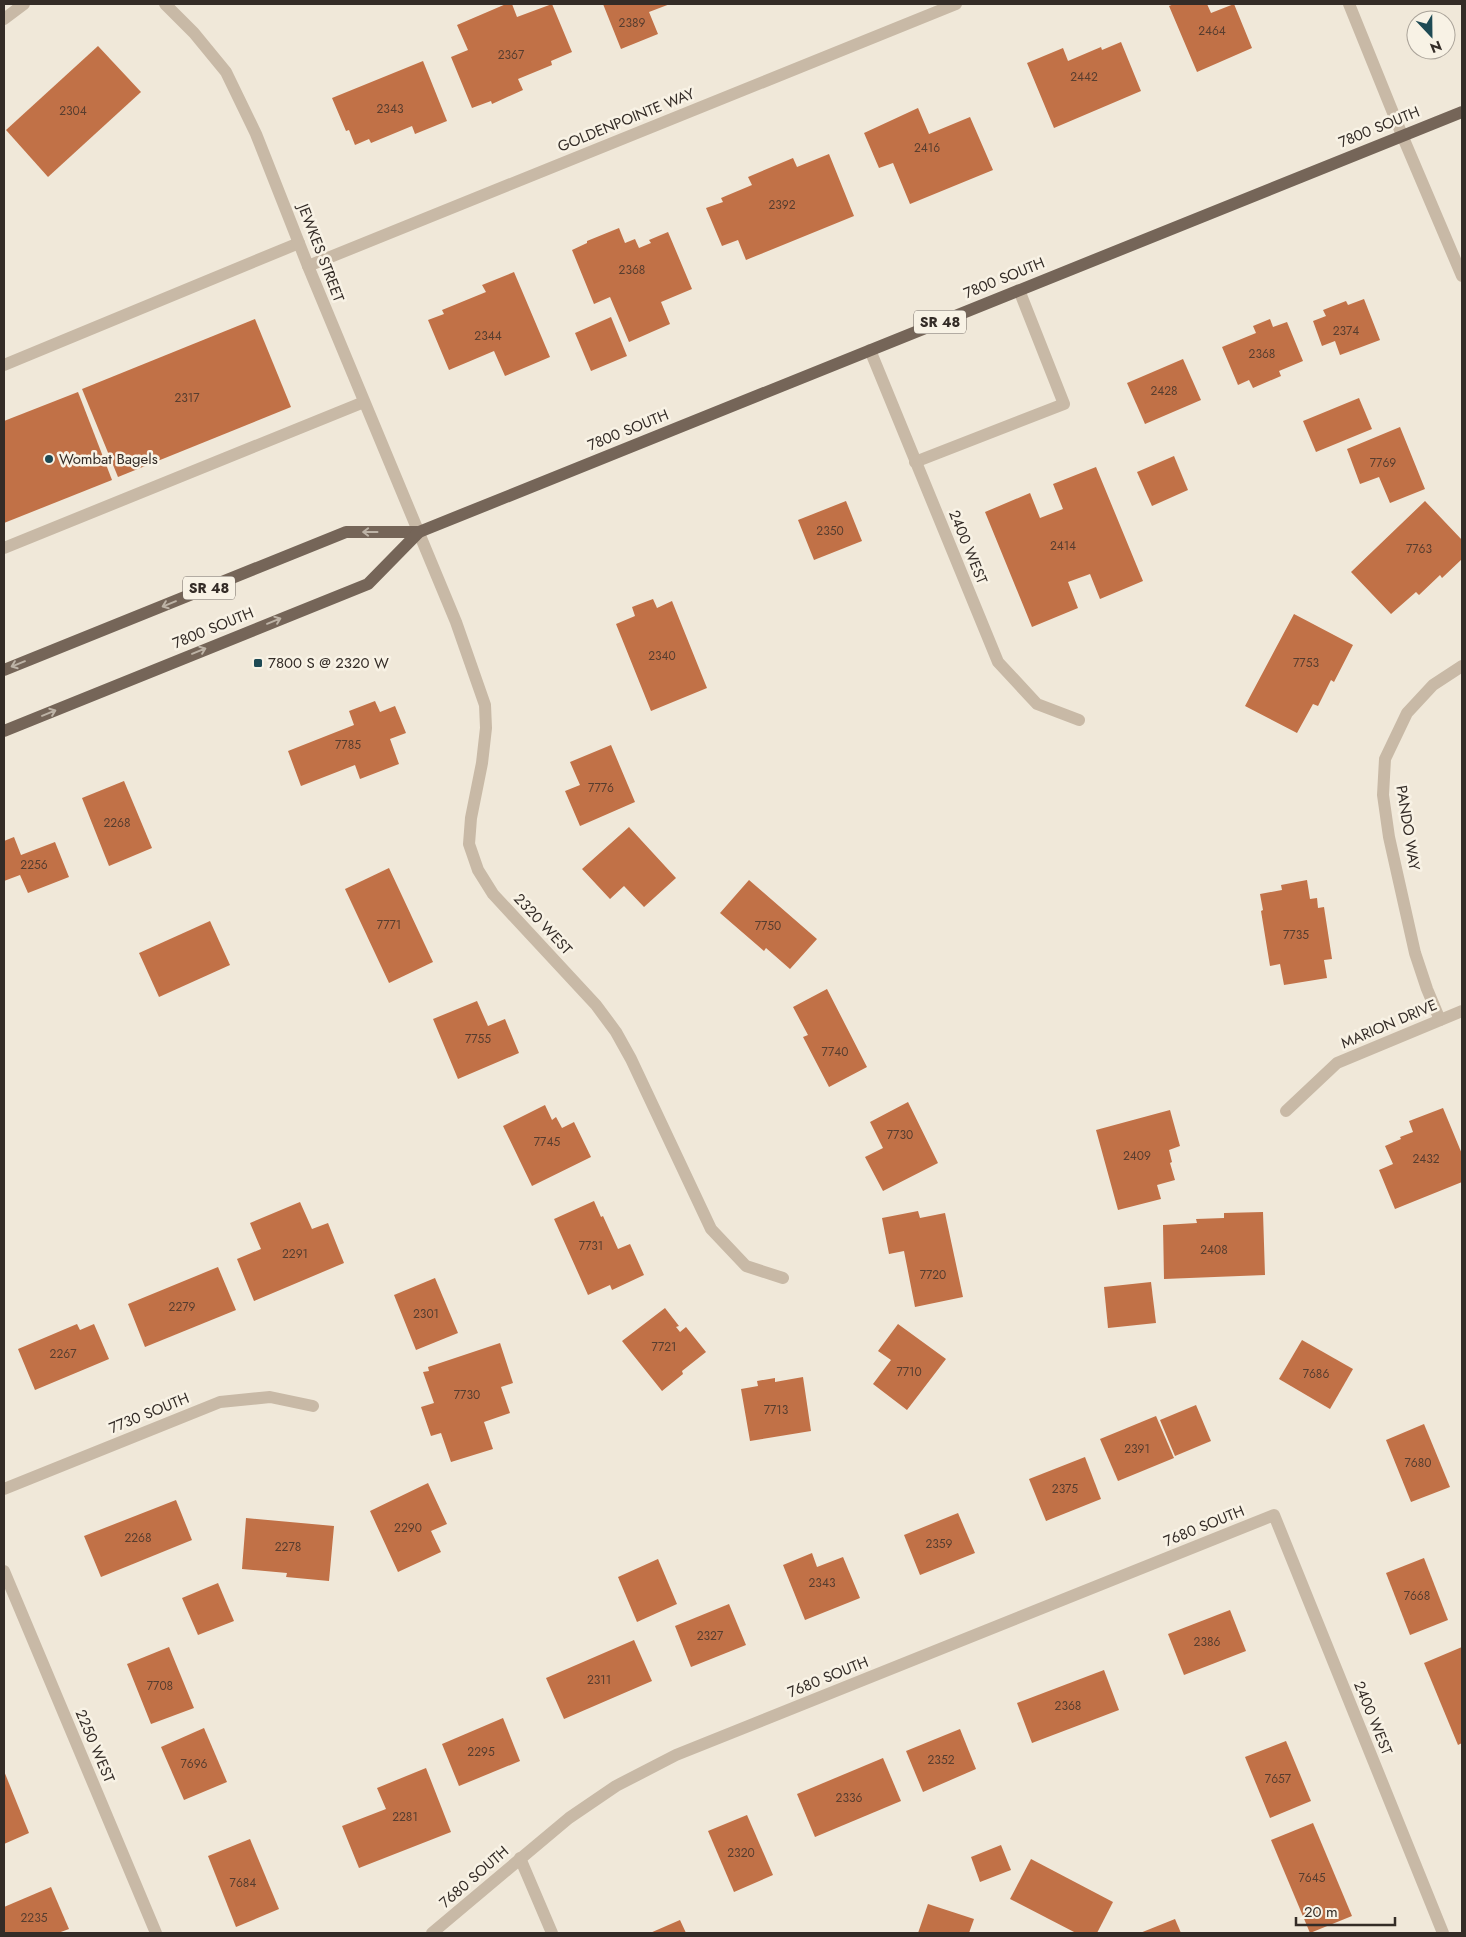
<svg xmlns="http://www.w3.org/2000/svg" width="1466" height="1937" font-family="Jost,sans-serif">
<rect width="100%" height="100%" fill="#f0e8d9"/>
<g fill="#c17147">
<path d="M506,4H512L517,17L552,4L572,52L551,61L552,65L518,79L523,90L492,104L491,101L472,108L451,57L468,50L457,25Z"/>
<path d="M603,4H670L649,12L658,34L621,49Z"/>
<path d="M1174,4H1207L1211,13L1234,4L1252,48L1197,72L1169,6Z"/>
<path d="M1121,42L1141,91L1054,128L1027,63L1063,48L1068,61L1101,47L1102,50Z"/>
<path d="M98,46L141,92L48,177L6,130Z"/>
<path d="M423,61L447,121L415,134L412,126L371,143L369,139L355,145L349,130L346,131L332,98Z"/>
<path d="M918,108L929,134L970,117L993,170L910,204L893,163L879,168L864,133Z"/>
<path d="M829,154L854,216L746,260L738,240L722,246L706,208L723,202L721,198L752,185L748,177L793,158L797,167Z"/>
<path d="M619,228L625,243L635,239L639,248L651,243L649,240L668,232L692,289L661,302L670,324L629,342L610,297L594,304L572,250L587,243V241Z"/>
<path d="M514,272L550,357L505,376L494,351L449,370L428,320L444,314L442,310L486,292L482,285Z"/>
<path d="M1364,299L1380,340L1340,355L1335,341L1322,346L1313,321L1326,316L1323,310L1346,301L1348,305Z"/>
<path d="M611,317L627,356L591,371L575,333Z"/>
<path d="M255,319L291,407L118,477L82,389Z"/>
<path d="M1270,319L1273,327L1287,322L1303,361L1279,371L1281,376L1253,388L1249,380L1238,385L1222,347L1256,333L1253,326Z"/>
<path d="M1183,359L1201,400L1145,424L1127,383Z"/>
<path d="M78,392L112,480L4,523V421Z"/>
<path d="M1359,398L1372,429L1316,452L1303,421Z"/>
<path d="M1400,427L1425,489L1390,503L1379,477L1360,484L1347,449Z"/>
<path d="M1174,456L1188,490L1152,506L1137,472Z"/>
<path d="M1096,467L1143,581L1100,599L1090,574L1068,582L1078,608L1032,627L985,512L1030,493L1040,518L1063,509L1053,484Z"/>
<path d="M846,501L862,541L814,560L798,520Z"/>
<path d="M1425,501L1462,540V559L1442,578L1440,575L1419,595L1416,592L1391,614L1351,572Z"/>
<path d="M653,599L657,608L672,601L707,688L651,711L616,624L635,616L632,607Z"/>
<path d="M1294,614L1353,645L1334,682L1331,680L1318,706L1313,704L1297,733L1245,706Z"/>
<path d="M375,701L380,712L395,706L406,733L390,739L399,764L360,779L355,765L301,786L288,751L354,725L349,711Z"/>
<path d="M611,745L635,802L580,826L565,791L580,785L570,762Z"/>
<path d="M124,781L152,848L109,866L82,798Z"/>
<path d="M629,827L676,878L644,907L624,886L610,899L582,869Z"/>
<path d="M14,837L21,855L55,842L69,877L28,893L20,875L4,881V841Z"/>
<path d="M389,868L433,962L389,983L345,889Z"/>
<path d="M749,880L817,939L790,969L766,948L764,951L720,913Z"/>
<path d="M1307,880L1310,899L1317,898L1318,908L1324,907L1332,959L1324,960L1327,978L1284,985L1280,964L1270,966L1261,911L1263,910L1260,894L1282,890L1281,885Z"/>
<path d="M210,921L230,965L159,997L139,953Z"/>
<path d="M827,989L867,1067L829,1087L803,1037L808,1035L793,1007Z"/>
<path d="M477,1001L488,1026L505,1019L519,1053L458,1079L433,1019Z"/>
<path d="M908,1102L938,1163L883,1191L865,1157L883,1148L870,1122Z"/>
<path d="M545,1105L552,1120L556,1117L562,1128L574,1122L591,1157L532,1186L503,1126Z"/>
<path d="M1443,1108L1462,1154V1182L1395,1209L1379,1170L1393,1164L1385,1146L1401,1139L1400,1137L1413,1132L1409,1121Z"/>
<path d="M1170,1110L1180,1146L1169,1150L1172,1162L1170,1163L1175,1180L1157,1185L1161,1199L1118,1210L1096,1130Z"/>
<path d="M594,1201L601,1217L603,1216L618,1249L630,1244L644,1275L612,1290L610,1285L588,1295L554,1219Z"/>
<path d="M300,1202L312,1229L328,1223L344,1263L254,1301L237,1259L261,1249L250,1223Z"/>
<path d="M918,1211L920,1218L945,1213L963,1297L915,1307L904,1251L889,1254L882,1218Z"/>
<path d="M1263,1212L1265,1275L1164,1279L1163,1225L1197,1223L1196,1219L1224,1218V1213Z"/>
<path d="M218,1267L236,1310L145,1347L128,1304Z"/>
<path d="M435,1278L458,1333L416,1350L394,1295Z"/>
<path d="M1151,1282L1156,1323L1108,1328L1104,1287Z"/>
<path d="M665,1308L679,1326L676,1327L680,1332L686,1327L706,1352L682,1371L683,1374L662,1391L622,1341Z"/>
<path d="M77,1324L80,1330L94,1324L109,1359L35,1390L18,1349Z"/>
<path d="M898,1324L946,1359L907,1410L873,1384L891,1360L878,1351Z"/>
<path d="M1302,1340L1353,1369L1330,1409L1279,1379Z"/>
<path d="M500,1343L513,1383L501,1387L510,1413L484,1422L493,1449L451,1462L441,1433L431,1436L421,1407L434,1403L423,1372L429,1371L428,1367Z"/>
<path d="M803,1377L811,1431L750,1441L741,1389L758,1386L757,1381L775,1378V1382Z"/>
<path d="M1196,1405L1211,1441L1175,1456L1160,1420Z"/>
<path d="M1156,1416L1174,1458L1118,1481L1100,1439Z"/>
<path d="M1424,1424L1450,1487L1411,1502L1386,1440Z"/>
<path d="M1085,1457L1101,1499L1046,1521L1029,1479Z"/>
<path d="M428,1483L447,1524L431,1531L441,1552L398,1572L370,1511Z"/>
<path d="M176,1500L192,1540L101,1577L84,1536Z"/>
<path d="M958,1513L975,1553L920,1575L904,1535Z"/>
<path d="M246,1518L334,1526L329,1581L286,1577L287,1573L242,1569Z"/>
<path d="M812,1553L817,1567L843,1557L860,1598L805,1620L783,1565Z"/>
<path d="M1424,1558L1448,1620L1410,1635L1386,1573Z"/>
<path d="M658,1559L677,1604L637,1622L618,1577Z"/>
<path d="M218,1583L234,1621L198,1635L182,1598Z"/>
<path d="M729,1604L746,1645L691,1667L675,1626Z"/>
<path d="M1230,1610L1246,1651L1184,1675L1168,1634Z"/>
<path d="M634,1640L652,1681L564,1719L546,1678Z"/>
<path d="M169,1647L194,1708L151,1724L127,1664Z"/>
<path d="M1462,1647V1743L1458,1745L1424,1663Z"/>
<path d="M1104,1670L1119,1710L1032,1743L1017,1703Z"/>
<path d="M503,1718L520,1761L459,1786L442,1744Z"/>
<path d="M204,1728L227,1782L184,1800L161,1747Z"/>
<path d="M960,1729L976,1769L923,1792L906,1751Z"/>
<path d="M1286,1741L1311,1801L1270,1818L1245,1757Z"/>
<path d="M883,1758L901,1801L815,1837L797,1794Z"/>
<path d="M426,1768L451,1832L359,1868L342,1826L386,1809L377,1788Z"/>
<path d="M4,1771L29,1833L4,1844Z"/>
<path d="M747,1815L773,1875L734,1892L708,1831Z"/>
<path d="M1313,1823L1352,1916L1310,1933L1271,1840Z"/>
<path d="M250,1839L279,1909L236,1927L208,1856Z"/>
<path d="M1001,1845L1011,1870L980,1882L971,1857Z"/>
<path d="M1031,1859L1113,1902L1097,1933H1076L1010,1899Z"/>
<path d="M51,1887L69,1929L58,1933H4V1907Z"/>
<path d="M928,1904L974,1919L969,1933H918Z"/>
<path d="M1175,1919L1181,1933H1140Z"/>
<path d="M680,1920L686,1933H650Z"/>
</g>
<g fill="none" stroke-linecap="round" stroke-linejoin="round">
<g stroke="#c8b9a6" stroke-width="12">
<path d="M4,365L299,243"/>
<path d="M915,462L1064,404L1019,290"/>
<path d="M4,548L364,402"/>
</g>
<g stroke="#c8b9a6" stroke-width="12">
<path d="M165,4L194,33L226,72L256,134L308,266L456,622L485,705L486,728L482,763L471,818L469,844L478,870L493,894L596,1005L616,1032L631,1059L711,1229L746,1266L783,1278"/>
<path d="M1349,4L1402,135L1462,276"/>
<path d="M4,19L24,4"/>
<path d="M308,266L956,4"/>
<path d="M870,350L998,662L1037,704L1079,720"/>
<path d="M1440,1020L1427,989L1415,953L1389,837L1383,795L1385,759L1407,713L1433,685L1462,666"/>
<path d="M1286,1111L1337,1063L1462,1011"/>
<path d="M4,1489L220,1402L270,1397L313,1406"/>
<path d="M4,1571L156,1933"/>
<path d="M520,1858L552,1933"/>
<path d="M432,1933L569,1818L616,1786L676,1755L1274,1515L1443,1933"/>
</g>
<g stroke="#756558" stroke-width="12">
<path d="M4,670L346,532H419L1462,112"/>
<path d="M4,731L368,584L419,532"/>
</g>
</g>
<defs><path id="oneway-shaft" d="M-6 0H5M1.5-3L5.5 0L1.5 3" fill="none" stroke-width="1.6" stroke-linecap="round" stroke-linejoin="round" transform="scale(1.25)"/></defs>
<g stroke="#bdb3a6">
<use href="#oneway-shaft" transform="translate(370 532) rotate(-180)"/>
<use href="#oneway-shaft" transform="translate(169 604) rotate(158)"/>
<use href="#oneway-shaft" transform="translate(274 621) rotate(-22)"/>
<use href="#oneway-shaft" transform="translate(199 651) rotate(-22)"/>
<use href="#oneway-shaft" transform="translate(18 664) rotate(158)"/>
<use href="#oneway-shaft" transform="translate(49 713) rotate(-22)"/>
</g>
<g fill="#1e4a54" stroke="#f8f2e5" stroke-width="2">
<circle cx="49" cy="459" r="5"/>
<rect x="253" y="658" width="10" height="10" rx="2.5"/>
</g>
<g text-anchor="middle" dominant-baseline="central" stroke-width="5" stroke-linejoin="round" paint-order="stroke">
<g font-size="12" fill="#573d2f">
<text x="632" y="23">2389</text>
<text x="1212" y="31">2464</text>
<text x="511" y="55">2367</text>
<text x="1084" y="77">2442</text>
<text x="390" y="109">2343</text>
<text x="73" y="111">2304</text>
<text x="927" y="148">2416</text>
<text x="782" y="205">2392</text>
<text x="632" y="270">2368</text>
<text x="1346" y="331">2374</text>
<text x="488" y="336">2344</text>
<text x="1262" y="354">2368</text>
<text x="1164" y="391">2428</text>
<text x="187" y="398">2317</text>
<text x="1383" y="463">7769</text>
<text x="830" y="531">2350</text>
<text x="1063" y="546">2414</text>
<text x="1419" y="549">7763</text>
<text x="662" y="656">2340</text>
<text x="1306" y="663">7753</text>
<text x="348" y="745">7785</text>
<text x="601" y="788">7776</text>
<text x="117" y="823">2268</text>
<text x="34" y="865">2256</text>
<text x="389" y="925">7771</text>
<text x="768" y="926">7750</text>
<text x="1296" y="935">7735</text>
<text x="478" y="1039">7755</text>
<text x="835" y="1052">7740</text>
<text x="900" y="1135">7730</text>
<text x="547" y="1142">7745</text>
<text x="1137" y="1156">2409</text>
<text x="1426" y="1159">2432</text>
<text x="591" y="1246">7731</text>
<text x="1214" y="1250">2408</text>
<text x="295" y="1254">2291</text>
<text x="933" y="1275">7720</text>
<text x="182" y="1307">2279</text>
<text x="426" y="1314">2301</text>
<text x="664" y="1347">7721</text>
<text x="63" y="1354">2267</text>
<text x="909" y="1372">7710</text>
<text x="1316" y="1374">7686</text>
<text x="467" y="1395">7730</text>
<text x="776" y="1410">7713</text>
<text x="1137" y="1449">2391</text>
<text x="1418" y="1463">7680</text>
<text x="1065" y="1489">2375</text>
<text x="408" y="1528">2290</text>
<text x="138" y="1538">2268</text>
<text x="939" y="1544">2359</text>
<text x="288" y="1547">2278</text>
<text x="822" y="1583">2343</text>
<text x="1417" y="1596">7668</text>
<text x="710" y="1636">2327</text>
<text x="1207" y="1642">2386</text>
<text x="599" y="1680">2311</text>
<text x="160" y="1686">7708</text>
<text x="1068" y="1706">2368</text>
<text x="481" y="1752">2295</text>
<text x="941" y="1760">2352</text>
<text x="194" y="1764">7696</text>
<text x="1278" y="1779">7657</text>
<text x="849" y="1798">2336</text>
<text x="405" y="1817">2281</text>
<text x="741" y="1853">2320</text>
<text x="1312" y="1878">7645</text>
<text x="243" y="1883">7684</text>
<text x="34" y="1918">2235</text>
</g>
<g fill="#f8f2e5" stroke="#6f6760" stroke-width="1">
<rect x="914" y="310.5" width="52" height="23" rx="4"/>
<rect x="183" y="576.5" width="52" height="23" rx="4"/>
</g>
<g font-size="14" font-weight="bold" fill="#342c27">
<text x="940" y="322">SR 48</text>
<text x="209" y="588">SR 48</text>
</g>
<g font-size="15" fill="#342c27" stroke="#f8f2e5">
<text transform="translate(626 120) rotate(-22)">GOLDENPOINTE WAY</text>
<text transform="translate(1379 127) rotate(-22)">7800 SOUTH</text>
<text transform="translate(321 253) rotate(69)">JEWKES STREET</text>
<text transform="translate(1004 278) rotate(-22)">7800 SOUTH</text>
<text transform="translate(628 430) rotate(-22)">7800 SOUTH</text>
<text transform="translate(968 547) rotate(68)">2400 WEST</text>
<text transform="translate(213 628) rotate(-22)">7800 SOUTH</text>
<text transform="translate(1408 828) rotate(81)">PANDO WAY</text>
<text transform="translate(543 924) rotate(47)">2320 WEST</text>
<text transform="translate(1389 1024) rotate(-23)">MARION DRIVE</text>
<text transform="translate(149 1413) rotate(-22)">7730 SOUTH</text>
<text transform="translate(1204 1526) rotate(-22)">7680 SOUTH</text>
<text transform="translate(828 1677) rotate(-22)">7680 SOUTH</text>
<text transform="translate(1373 1718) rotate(68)">2400 WEST</text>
<text transform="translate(95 1746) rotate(67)">2250 WEST</text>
<text transform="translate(474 1877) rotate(-41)">7680 SOUTH</text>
</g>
<g font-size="15" fill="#342c27" stroke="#f8f2e5" text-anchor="start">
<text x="59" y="459">Wombat Bagels</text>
<text x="268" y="663">7800 S @ 2320 W</text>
</g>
</g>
<rect width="1466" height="1937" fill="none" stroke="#342c27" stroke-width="10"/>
<g transform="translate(1431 35) rotate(158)"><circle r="24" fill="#f8f2e5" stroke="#aaa399"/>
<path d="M0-4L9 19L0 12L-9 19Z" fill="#1e4a54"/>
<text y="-8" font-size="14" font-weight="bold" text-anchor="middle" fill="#342c27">N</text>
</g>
<path d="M1296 1917v8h99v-8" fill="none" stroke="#342c27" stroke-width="2.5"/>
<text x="1304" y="1917" font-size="15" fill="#342c27" stroke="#f8f2e5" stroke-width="4" paint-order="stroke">20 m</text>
</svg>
